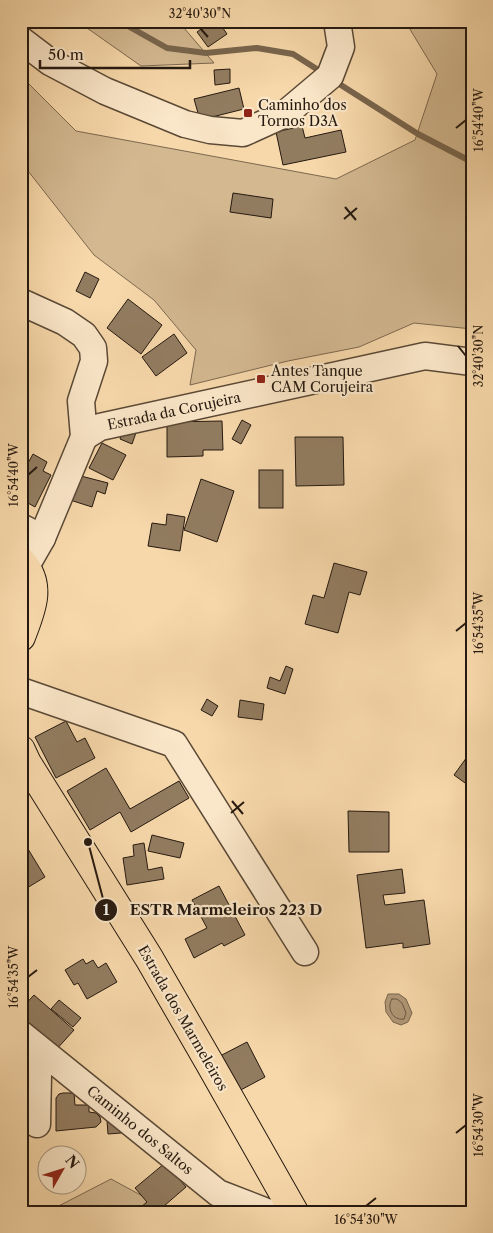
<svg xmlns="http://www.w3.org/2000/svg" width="493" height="1233" font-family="'Libre Caslon Text',serif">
<rect width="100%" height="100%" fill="#f7d8aa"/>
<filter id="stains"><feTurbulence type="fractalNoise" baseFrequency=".004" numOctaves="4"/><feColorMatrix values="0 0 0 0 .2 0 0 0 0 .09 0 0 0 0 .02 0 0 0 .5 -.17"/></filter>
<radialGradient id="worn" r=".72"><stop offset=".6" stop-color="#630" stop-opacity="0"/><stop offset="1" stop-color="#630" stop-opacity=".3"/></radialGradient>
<g fill="#d3b890" stroke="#7c6850">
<path d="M77,21H178L214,63L141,66Z"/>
<path d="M405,21H472V329L414,323L359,347L288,361L190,385L196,350L154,300L94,255L21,162V76L76,131L336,179L415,140L437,74Z"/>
<path d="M111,1179L172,1212H47Z"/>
</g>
<path fill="#b09776" stroke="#78654d" d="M388,994H399L406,999L412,1013L408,1022L401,1025L393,1022L386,1012L385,1002Z"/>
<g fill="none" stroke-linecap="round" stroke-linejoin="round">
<path stroke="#6a5843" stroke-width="1" d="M392,999H397L402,1003L406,1013L404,1019C393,1021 386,1008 392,999Z"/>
<g stroke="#78654d" stroke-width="6">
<path d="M119,21L167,48L206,53L257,48L293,54L323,73"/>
<path d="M333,80L418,134L472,162"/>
</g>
</g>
<g fill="#927c60" stroke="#251910">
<path d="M212,21H218L227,34L208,47L197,32Z"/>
<path d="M230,69V83L215,85L214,70Z"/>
<path d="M239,88L244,109L200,120L194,99Z"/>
<path d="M302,126L305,138L341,130L346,152L283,165L276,132Z"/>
<path d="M233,193L273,199L271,218L230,212Z"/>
<path d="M85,272L99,279L90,298L76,291Z"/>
<path d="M128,299L162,325L141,354L107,328Z"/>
<path d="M174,334L187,353L156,376L142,357Z"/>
<path d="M242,420L251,425L241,444L232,439Z"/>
<path d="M222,421L223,450H203V456L167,457V422Z"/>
<path d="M126,422L138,427L132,444L120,439Z"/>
<path d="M295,437H343L344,485L296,486Z"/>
<path d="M102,443L126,455L113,480L89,468Z"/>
<path d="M33,454L47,462L43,471L51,475L35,507L21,499V476Z"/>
<rect x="259" y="470" width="24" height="38"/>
<path d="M77,475L108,483L105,494L97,491L92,507L70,500Z"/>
<path d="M201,479L234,491L217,542L184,530Z"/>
<path d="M167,514L185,517L180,551L148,546L152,523L166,525Z"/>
<path d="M334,563L367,572L360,595L349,592L338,633L305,624L313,595L324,598Z"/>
<path d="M286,666L293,669L285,694L267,688L270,677L280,681Z"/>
<path d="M207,699L218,706L212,716L201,710Z"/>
<path d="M240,700L264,704L262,720L238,717Z"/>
<path d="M66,721L77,742L85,738L95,758L56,778L35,737Z"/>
<path d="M472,750V788L454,775Z"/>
<path d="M106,768L130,809L179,781L189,798L131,832L120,812L90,830L67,791Z"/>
<path d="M348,811L389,812V852H349Z"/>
<path d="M152,835L184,843L180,858L148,851Z"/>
<path d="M144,843L148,870L162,867L164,879L127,885L123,858L134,856L133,845Z"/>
<path d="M25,844L45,877L22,891L26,896L21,899V846Z"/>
<path d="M402,869L405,893L383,895L385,905L424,900L430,944L403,948V943L366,948L357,875Z"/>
<path d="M219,886L245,935L224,946L222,943L194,958L185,939L207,928L192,900Z"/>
<path d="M83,959L86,964L93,960L98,968L106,963L117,982L87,999L78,983L74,985L65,970Z"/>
<path d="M34,995L74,1030L55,1051L21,1022V1009Z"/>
<path d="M59,1000L81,1018L73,1027L51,1009Z"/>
<path d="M247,1042L265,1077L237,1092L218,1057Z"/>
<path d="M63,1093H74L75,1105H89V1112L96,1113L100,1117L101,1122L96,1127L56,1131V1098L59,1094Z"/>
<path d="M113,1114L134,1132L108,1134L107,1121Z"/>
<path d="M165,1163L186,1187L157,1212H135L147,1202L135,1188Z"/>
</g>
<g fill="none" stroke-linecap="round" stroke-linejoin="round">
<defs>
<g id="minor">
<path d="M21,40L50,62L105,91L185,124L210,130L243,133L285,114L330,76L341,47L337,21"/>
<path d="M21,302L65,322L84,335L93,348L94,361L81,401L84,437L42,538L26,566L21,571"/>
<path d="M84,437L100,427L425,356L472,362"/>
<path d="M21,527L42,538"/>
<path d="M21,691L174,744L305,952"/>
<path d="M21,1034L218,1193L267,1212"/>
<path d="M21,1047H23L34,1061L38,1075L37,1124"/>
</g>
<g id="major">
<path d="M21,561C43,586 31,610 21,637"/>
<path d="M21,750L27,763L149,958L209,1062L294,1212"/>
</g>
</defs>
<use href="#minor" stroke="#5a4936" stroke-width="29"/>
<use href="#major" stroke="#251910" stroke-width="30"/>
<use href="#minor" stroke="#fae6c8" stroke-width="26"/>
<use href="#major" stroke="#f7d8aa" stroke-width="28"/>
</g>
<path fill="none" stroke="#251910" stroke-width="2" d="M200,28L208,37M456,128L466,120M345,207L356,220M344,219L357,208M458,346L466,356M28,475L37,467M456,631L466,623M232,801L243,814M231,813L244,802M28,977L37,970M456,1133L466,1125M366,1206L376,1198"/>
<g fill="#8f2418" stroke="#fae6c8" stroke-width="2">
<rect x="243" y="108" width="10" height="10" rx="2.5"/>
<rect x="256" y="374" width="10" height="10" rx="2.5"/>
</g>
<g text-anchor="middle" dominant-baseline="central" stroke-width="4.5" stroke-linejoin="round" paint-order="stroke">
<g font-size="14" fill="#251910" stroke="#fae6c8" text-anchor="start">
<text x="258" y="105">Caminho dos<tspan x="258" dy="16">Tornos D3A</tspan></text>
<text x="271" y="371">Antes Tanque<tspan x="271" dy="16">CAM Corujeira</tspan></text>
</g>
<g font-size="14" fill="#251910" stroke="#fae6c8">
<text transform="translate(174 411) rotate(-12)">Estrada da Corujeira</text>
<text transform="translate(183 1018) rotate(60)">Estrada dos Marmeleiros</text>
<text transform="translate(140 1130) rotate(39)">Caminho dos Saltos</text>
</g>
</g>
<path fill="none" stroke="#251910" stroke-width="2" d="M88 842L106 910"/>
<g fill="#251910" stroke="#fae6c8" stroke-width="2">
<circle cx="88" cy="842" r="5"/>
<circle cx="106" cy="910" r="12"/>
</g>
<g font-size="15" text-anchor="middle" font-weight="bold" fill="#fff">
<text x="106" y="915">1</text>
</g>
<g font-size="15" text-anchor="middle" font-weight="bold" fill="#251910" stroke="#fae6c8" stroke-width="4.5" stroke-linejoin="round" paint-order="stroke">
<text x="226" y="915">ESTR Marmeleiros 223 D</text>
</g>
<rect width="493" height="1233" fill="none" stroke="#f7d8aa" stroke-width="55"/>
<g transform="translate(62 1170) rotate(51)"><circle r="24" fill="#fae6c8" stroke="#a5947e"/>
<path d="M0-4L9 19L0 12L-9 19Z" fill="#8f2418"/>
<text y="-8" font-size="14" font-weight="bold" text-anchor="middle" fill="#251910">N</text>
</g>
<path d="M40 60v8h150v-8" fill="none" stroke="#251910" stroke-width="2.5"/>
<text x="48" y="60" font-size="15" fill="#251910" stroke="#fae6c8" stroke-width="4" paint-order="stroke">50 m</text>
<rect x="28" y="28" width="438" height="1178" fill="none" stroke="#251910" stroke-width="2"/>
<g font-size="12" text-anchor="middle" fill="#251910">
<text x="200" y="18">32°40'30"N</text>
<text transform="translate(479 120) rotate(-90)" y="4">16°54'40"W</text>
<text transform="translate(479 356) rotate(-90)" y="4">32°40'30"N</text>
<text transform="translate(14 475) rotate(-90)" y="4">16°54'40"W</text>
<text transform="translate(479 623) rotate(-90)" y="4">16°54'35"W</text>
<text transform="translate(14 977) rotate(-90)" y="4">16°54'35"W</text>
<text transform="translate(479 1125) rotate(-90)" y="4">16°54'30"W</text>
<text x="366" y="1224">16°54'30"W</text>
</g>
<rect width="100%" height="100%" filter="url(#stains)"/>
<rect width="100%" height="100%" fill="url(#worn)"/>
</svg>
